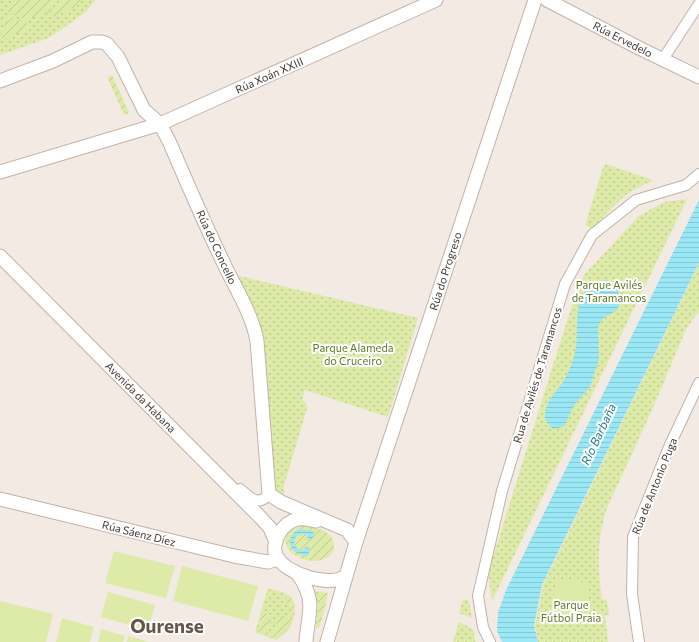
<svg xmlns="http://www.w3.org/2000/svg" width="699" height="642" font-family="Commissioner,sans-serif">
<defs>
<pattern id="grass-dots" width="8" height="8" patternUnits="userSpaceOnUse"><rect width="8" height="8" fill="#ddeaa8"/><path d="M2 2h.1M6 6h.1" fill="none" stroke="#bfc991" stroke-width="1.8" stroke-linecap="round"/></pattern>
<pattern id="garden-furrows" width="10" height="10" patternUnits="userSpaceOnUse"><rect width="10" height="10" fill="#ddeaa8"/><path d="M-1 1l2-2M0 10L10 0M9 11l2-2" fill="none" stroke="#bfc991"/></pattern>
<pattern id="water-rules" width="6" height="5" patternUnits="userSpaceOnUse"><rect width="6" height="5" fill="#9ae7f5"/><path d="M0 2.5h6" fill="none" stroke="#86c7d2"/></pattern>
</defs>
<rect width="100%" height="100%" fill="#f3eae3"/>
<g fill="url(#grass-dots)">
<path d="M0,0H95L87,11L58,32L46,39L0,55Z"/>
<path d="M606,164L653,180L651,182C626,190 611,208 595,227L590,228L585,224L586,223L603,167Z"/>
<path d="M687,199L492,601L488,573L554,362L573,303L584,275L639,216L664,202Z"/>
<path d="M699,264V311L687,327L652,410L607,508C597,537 597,569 602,599L607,600L609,615H605L608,642H538L535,626L543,585Z"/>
<path d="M235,275L418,318L388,417L305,390L302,400L306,403L307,408L283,489L285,492L284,495L275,492L265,378Z"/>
<path d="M268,588C274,590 284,592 289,595C298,602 295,619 290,627C287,633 281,636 276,640L255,632Z"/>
<path d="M463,599L469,601L472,618L459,613Z"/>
<path d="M459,622L473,629L476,642H453Z"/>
</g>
<g fill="url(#garden-furrows)">
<path d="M12,0H56L48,14L47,12L29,19L30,21L8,12Z"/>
<path d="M61,0H81L80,4L54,17L52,14Z"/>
<path d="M8,15L28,24L30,28L4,39L1,36Z"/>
<path d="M112,75L129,113L124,115L107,77Z"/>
<path d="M302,525C316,527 335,531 334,548C328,573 276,558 287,534C290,528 296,526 302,525Z"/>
<path d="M315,591L328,593L325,608L319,628H316L318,606Z"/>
<path d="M286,595C292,597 294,603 295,609L292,610L288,608V604L285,601Z"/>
<path d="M262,612L272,615L267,635L257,631Z"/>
<path d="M283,615L290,617L293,619C290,628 284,633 277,639L272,637L278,618L282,619Z"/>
</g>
<g fill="#ddeaa8">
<path d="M114,551L175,566L166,598L105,583Z"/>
<path d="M182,566L258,586L248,621L173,601Z"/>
<path d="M556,579L588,583L585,625L551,622Z"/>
<path d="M108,592L155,605L148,630L101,617Z"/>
<path d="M0,601L53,614L46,642H0Z"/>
<path d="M62,618L94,627L90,642H56Z"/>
<path d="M101,629L125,636L123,642H98Z"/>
<path d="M128,636L149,642H127Z"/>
</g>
<g fill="url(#water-rules)">
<path d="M699,200V263L542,585L534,626L538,642H502L497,631L498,613L506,590Z"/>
<path d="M607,280L616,286L621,299L617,310L602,319L598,327L599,359L590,387L574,405L565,425L559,428L553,429L545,420C544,402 554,396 563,382C568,375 571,365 574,357C580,336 573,311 584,293C589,284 597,281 607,280Z"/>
<path d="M299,529L305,530L314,532L312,540L307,538L308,535C299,532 292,536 295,546L298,549L304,551L305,547L310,548L308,556C305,555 301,555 298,553C287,548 288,535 299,529Z"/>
</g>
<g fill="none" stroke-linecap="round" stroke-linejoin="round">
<defs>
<g id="minor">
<path d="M663,59L699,4"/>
<path d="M240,489C250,498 259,507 269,494"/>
<path d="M490,642L483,627L478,596L502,491L565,284L592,235L636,200L686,185L699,174"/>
<path d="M639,642L632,594L633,537L669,447L699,383"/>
</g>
<g id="tertiary">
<path d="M547,0L641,49L699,77"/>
<path d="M0,81L53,61L92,42H102L107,44L118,57L144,110L160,124L169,141C187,183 205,225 225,266C237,291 252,314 257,341L269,494L281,502L347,530L356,542"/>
<path d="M0,172L160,124L436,0"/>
<path d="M0,256L261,518L270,528L276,542"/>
<path d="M0,499L234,556L268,562L277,559"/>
<path d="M316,521C310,520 304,518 298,519C283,522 269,543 277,557C286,574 330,588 346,576"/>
<path d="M298,574C317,602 308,612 306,642"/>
<path d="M327,642L356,542L535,0"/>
</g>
</defs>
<use href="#minor" stroke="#c2b2a8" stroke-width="12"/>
<use href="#tertiary" stroke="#c2b2a8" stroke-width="15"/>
<use href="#minor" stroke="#fff" stroke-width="10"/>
<use href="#tertiary" stroke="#fff" stroke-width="13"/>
</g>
<g text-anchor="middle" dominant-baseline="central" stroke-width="4" stroke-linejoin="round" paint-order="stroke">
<g font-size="11" fill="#453933" stroke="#fff">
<text transform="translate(623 39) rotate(27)">Rúa Ervedelo</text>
<text transform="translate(269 75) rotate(-24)">Rúa Xoán XXIII</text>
<text transform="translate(217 247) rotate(65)">Rúa do Concello</text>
<text transform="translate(445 271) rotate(-72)">Rúa do Progreso</text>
<text transform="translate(537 375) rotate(-73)">Rua de Avilés de Taramancos</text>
<text transform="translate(141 397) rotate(45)">Avenida da Habana</text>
<text transform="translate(654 486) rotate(-68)">Rúa de Antonio Puga</text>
<text transform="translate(139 533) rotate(14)">Rúa Sáenz Díez</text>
</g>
<g font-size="11" fill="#5a7a23" stroke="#fff">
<text x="609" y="284">Parque Avilés<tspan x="609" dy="13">de Taramancos</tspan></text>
<text x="353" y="347">Parque Alameda<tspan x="353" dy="13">do Cruceiro</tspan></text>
<text x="571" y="604">Parque<tspan x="571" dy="13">Fútbol Praia</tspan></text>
</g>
<g font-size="12" font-style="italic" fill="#217b8e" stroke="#fff">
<text transform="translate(598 434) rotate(-65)">Río Barbaña</text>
</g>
<g font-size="19" font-weight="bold" fill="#685449" stroke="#fff">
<text x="167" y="625">Ourense</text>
</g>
</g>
</svg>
